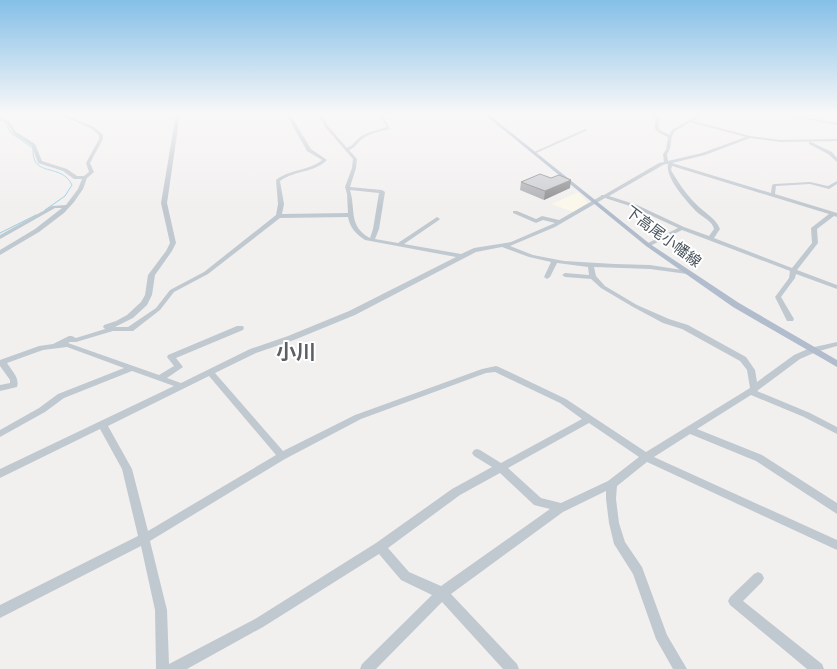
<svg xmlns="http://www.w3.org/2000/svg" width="837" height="669" font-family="'Source Sans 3','Noto Sans JP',sans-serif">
<rect width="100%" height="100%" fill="#f2f0ef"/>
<path fill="#fbf7ea" d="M578,192L585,199L587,203L573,212L552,204Z"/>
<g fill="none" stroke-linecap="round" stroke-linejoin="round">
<g stroke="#92cfe5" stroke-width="1">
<path d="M0,120L5,122L11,133L33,148C33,152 33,157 35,161C42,174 63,166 72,185L65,196L45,210"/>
<path d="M0,233L36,215"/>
</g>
<g fill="#c1c9d0" fill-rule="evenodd">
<path d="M59,114H63L94,127L103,135V139L90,163L94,172L87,178L83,189L74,202L64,213L39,232L0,255V250L35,229L62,208H55L2,238L0,239V235L52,206L66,205L78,189L82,179H74L63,171L38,163L32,146L14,134L7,123L0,119V117L9,121L16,132L35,144L42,161L67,169L77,176H84L89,172L86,163L99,139V135L92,129Z"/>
<path d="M176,114H180L167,203L176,243L172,251L155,275L152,295L147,305L133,318L115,327H128L156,308L170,290L204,272L276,215L278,204L276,180C290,169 309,171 322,160L307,151L286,114H290L311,149L327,160C314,173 295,170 280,181L284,204L282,214L348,213L347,194L345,187L352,168L353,159L325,127L318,114H322L328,126L347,148C353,146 355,141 360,137C368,132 377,130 387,127L378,114H382L390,129C381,131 370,133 362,139C357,143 355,148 349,150L357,159L356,168L350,187L382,190L385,192L379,229L375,239L398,243L437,217L440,219L439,220L404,244L461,254L474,248L511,242L555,223L543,220L536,223L513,213V211H517L536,219L542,216L559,220L601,196V195H604L659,163L664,162L663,154L666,150L668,137C658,132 652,132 656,119L651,114H655L660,119L658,126L660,130L669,135L672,130L699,114H703L693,121L750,136L780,140L837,139V141L780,142L750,138L705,155L672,163L771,193L772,185L774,184L810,182L828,186L837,181V184L829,189L810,184L776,186L775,194L837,213V217L834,216L817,229L818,243L797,270L837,285V289L796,274L795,278L781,297L794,319L793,321H787L775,297L789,278L790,271L682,230L650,246H646V244L678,228L633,207L605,198L555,227L510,246L533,255L564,261L615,264L650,265L689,271L690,272L687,274L650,269L594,267L596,276L605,286L637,305L669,319L688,325L746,357L755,370L757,382L794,355L810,348L837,342V346L816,352L800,359L757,391L810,413L837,427V434L804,417L751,395L697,429L762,455L837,503V514L756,461L690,434L654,457L837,540V550L647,462L617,486L616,499L619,523L625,542L642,567L667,635L687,669H673L656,639L633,574L614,544L609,523L606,499V491L563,512L451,594L517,664L519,669H503L442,602L376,669H360L362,664L432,595L401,580L379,554L263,627L187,669H156L155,610L141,546L0,618V605L138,536L122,469L100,429L0,478V469L174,386L132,371L64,398L45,412L0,437V430L39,408L58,394L124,368L67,347L43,350L7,363C12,371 20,378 17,387L0,391V385L10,383V380L0,366V360L39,346L53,344L69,336H72L76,338L105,329L103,327L104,325L116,321L127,315L141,302L145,295L148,275L166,251L170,243L161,203ZM690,122L746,137L702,153L668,161L667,154C672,148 670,141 673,134C676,129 685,126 690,122ZM666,164H668C665,178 688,203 698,213C704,218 712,221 714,229L709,236L684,227L637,205L609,196L663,165ZM672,166L829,214L811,228L812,243L792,268L714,238L720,229C716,218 703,212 695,203C685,193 678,182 671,170ZM350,190L379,193L373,229L370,238C348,226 356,210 350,190ZM348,217C350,228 356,234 365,240L456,257L349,311L288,336L250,349L181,383L167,378L183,367L176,358L243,330L244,328L243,326H237L168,355L167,357L174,366L159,375L68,343L70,342H76L113,331H133L160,310L174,292L208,274L280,218ZM502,247L529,257L551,262L544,277L547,279L550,277L557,263L588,267L589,275L565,273L562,275L565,277L591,279L601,288L633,307L663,323L682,329L740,361L747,370L750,388L646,452L566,399L499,367L496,366L482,369L355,415L283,451L215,373L256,353L294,340L355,315L476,252ZM495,372L560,403L582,419L501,463L480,450L477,449L474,450L472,453L474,456L492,467L452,489L376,543L255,619L169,664L167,610L150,541L285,459L361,419L486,373ZM209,376L276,455L148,531L132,469L108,426ZM589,423L639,457L608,481L561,503L541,498L508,468ZM500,473L534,505L550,509L441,586L409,572L388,548L460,495Z"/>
<path d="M778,114H785L837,123V125Z"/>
<path d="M585,129L588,130L534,154L532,153Z"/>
<path d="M809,142H811L832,152L837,158V162L828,154L809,144Z"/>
<path d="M758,572L762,574L764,578L762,582L743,601L822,664L824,669H807L730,605L728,601L730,597L754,574Z"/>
</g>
<path fill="#b1bdcc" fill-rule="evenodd" d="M484,114H488L650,244L739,303L837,360V367L733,307L646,246Z"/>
</g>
<path fill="#b0b1b5" d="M521,182L570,188L544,200L520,190Z"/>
<path fill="#909094" d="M571,180L570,188L544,200L545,191Z"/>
<path fill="#cdced3" stroke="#909094" d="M540,174L551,178L559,175L571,180L545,191L521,182Z"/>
<linearGradient id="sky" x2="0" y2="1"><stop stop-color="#85bfe7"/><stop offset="0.55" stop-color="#f9f8f8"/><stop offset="1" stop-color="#f9f8f8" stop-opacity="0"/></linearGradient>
<rect width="837" height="207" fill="url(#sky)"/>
<g text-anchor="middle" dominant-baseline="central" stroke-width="4" stroke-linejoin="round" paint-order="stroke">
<g font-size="15" fill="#49525b" stroke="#fff">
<text transform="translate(663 237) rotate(37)">下高尾小幡線</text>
</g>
<g font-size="20" font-weight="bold" fill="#5c5f64" stroke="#fff">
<text x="296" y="353">小川</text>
</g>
</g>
</svg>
